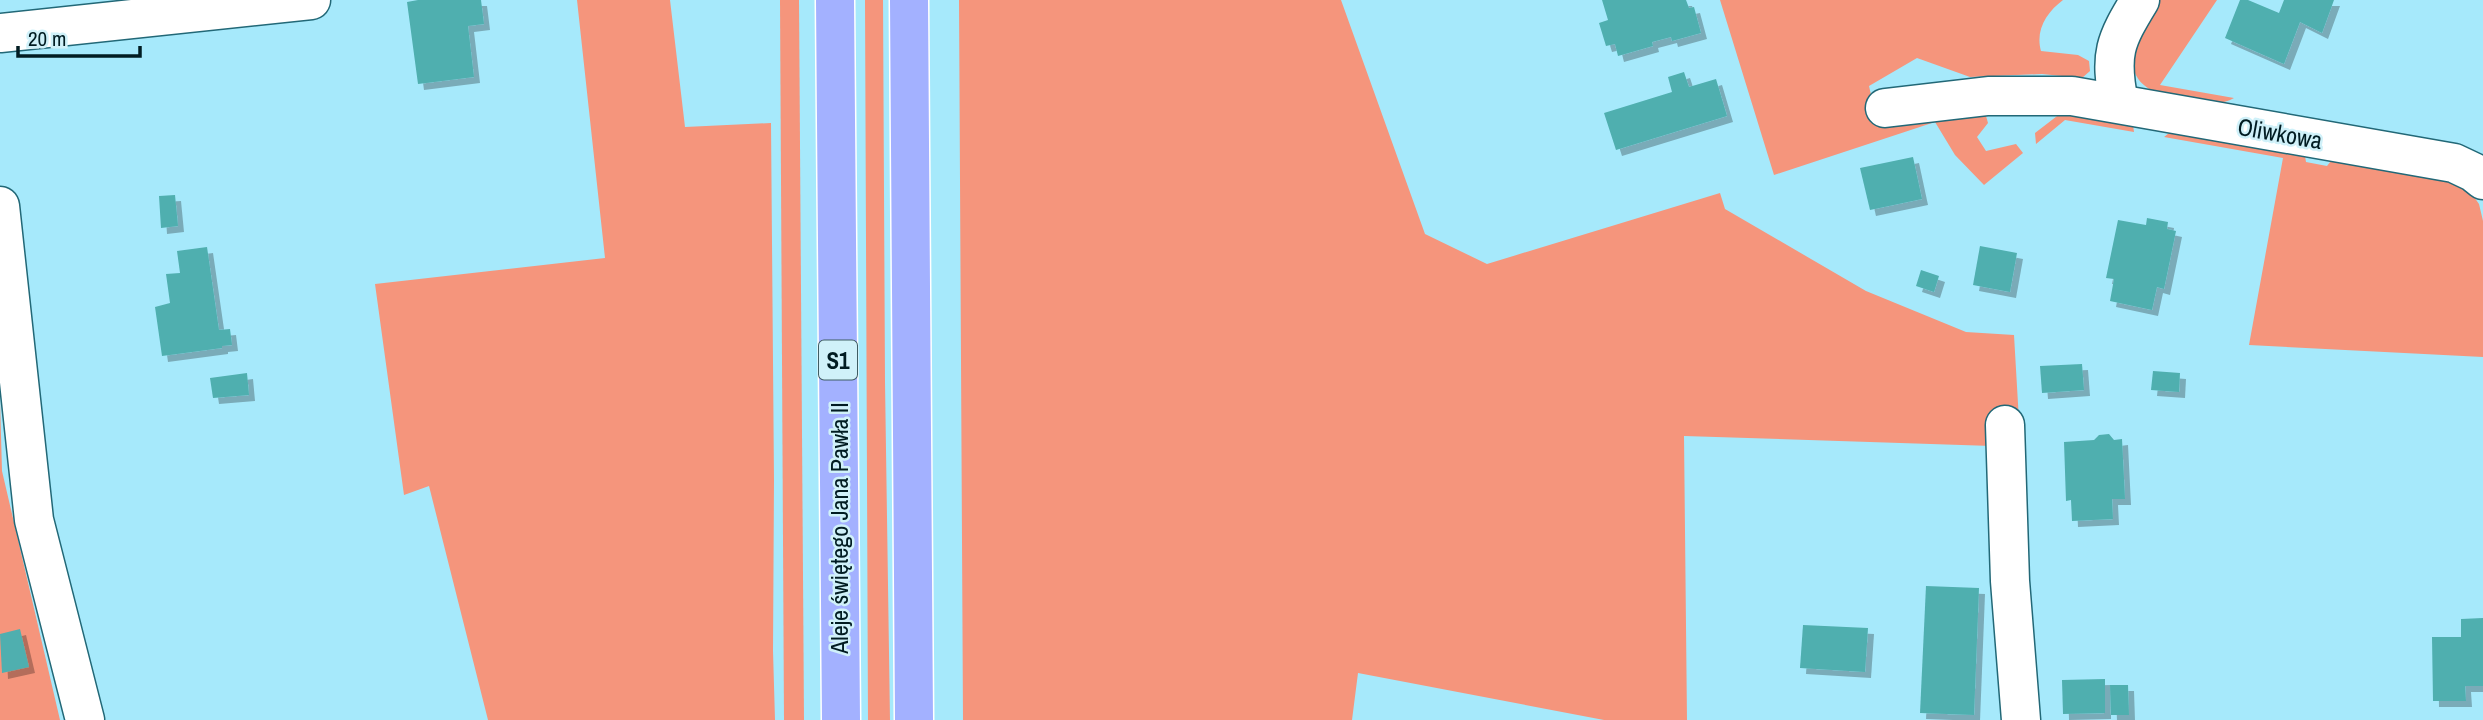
<svg xmlns="http://www.w3.org/2000/svg" width="2483" height="720" font-family="'Archivo Narrow',sans-serif">
<defs>
<filter id="shadow"><feDropShadow dx="6" dy="6" stdDeviation="0" flood-color="#0004"/></filter>
</defs>
<rect width="100%" height="100%" fill="#a6e9fb"/>
<g fill="#f5957c">
<path d="M577,0H670L685,127L771,123L774,480L773,651L775,720H488L429,486L404,495L375,284L605,258Z"/>
<path d="M780,0H799L804,720H784Z"/>
<path d="M865,0H883L885,382L890,720H868Z"/>
<path d="M959,0H1341L1425,234L1487,264L1720,193L1725,209L1866,291L1966,332L2014,335L2020,438L1992,446L1684,436L1687,720H1604L1358,673L1352,720H963Z"/>
<path d="M1720,0H2063C2047,12 2035,30 2041,51L2078,55L2089,61L2090,71L2082,78L2042,74L1970,77L1917,58L1869,86L1878,125L1935,122L1977,113L1986,116L1988,123L1977,137L1986,151L2016,144L2023,153L1984,185L1955,155L1935,122L1774,175Z"/>
<path d="M2157,0H2217L2160,85L2234,98C2219,107 2202,101 2186,98C2176,96 2162,96 2153,91C2113,70 2142,27 2157,0Z"/>
<path d="M2061,113L2133,125L2134,132L2065,120L2036,144L2035,133Z"/>
<path d="M2173,130L2305,156L2306,162L2327,166L2334,157L2415,167L2467,187L2479,204L2483,221V357L2249,345L2283,158L2164,137Z"/>
<path d="M0,400L2,471L60,720H0Z"/>
</g>
<g fill="#4fafaf" filter="url(#shadow)">
<path d="M418,0H481L484,24L468,26L474,77L418,84L407,2Z"/>
<path d="M1602,0H1686L1689,8L1694,7L1701,33L1672,41L1671,37L1652,42L1653,46L1618,56L1615,44L1606,46L1599,23L1608,20Z"/>
<path d="M2240,0H2248L2279,13L2284,0H2334L2322,33L2300,22L2284,64L2225,38Z"/>
<path d="M1684,72L1689,87L1716,79L1727,116L1616,150L1604,113L1672,92L1668,77Z"/>
<path d="M1913,157L1922,199L1870,210L1860,168Z"/>
<path d="M175,195L178,226L161,228L159,196Z"/>
<path d="M2147,218L2168,222L2167,229L2176,231L2164,289L2157,287L2152,310L2110,301L2114,279L2106,278L2118,220L2146,225Z"/>
<path d="M1980,246L2017,253L2010,292L1973,285Z"/>
<path d="M207,247L219,330L230,329L232,345L222,346V348L162,356L155,307L170,303L166,274L180,273L177,251Z"/>
<path d="M1921,270L1939,276L1934,292L1916,286Z"/>
<path d="M2082,364L2084,390L2042,393L2040,366Z"/>
<path d="M2153,371L2180,373L2179,392L2151,390Z"/>
<path d="M247,373L249,395L213,398L210,378Z"/>
<path d="M2109,434L2114,440L2122,439L2125,499H2112L2113,519L2072,521L2071,500L2066,501L2064,442L2094,440L2099,435Z"/>
<path d="M1926,586L1979,588L1974,715L1920,713Z"/>
<path d="M2483,618V686H2465L2466,701H2433L2432,637H2461V619Z"/>
<path d="M1803,625L1868,628L1865,672L1800,668Z"/>
<path d="M20,629L29,667L2,673L0,634Z"/>
<path d="M2105,679V713L2063,714L2062,680Z"/>
<path d="M2110,685H2128L2129,715H2111Z"/>
</g>
<g fill="none" stroke-linecap="round" stroke-linejoin="round">
<defs>
<g id="minor">
<path d="M0,33L311,0"/>
<path d="M2119,103C2109,54 2115,41 2140,0"/>
<path d="M1885,108L1988,96H2072L2454,163L2473,172L2483,180"/>
<path d="M0,206L34,520L85,720"/>
<path d="M2005,425L2010,581L2021,720"/>
</g>
<g id="highway">
<path d="M835,0L841,720"/>
<path d="M909,0L914,720"/>
</g>
</defs>
<use href="#minor" stroke="#226877" stroke-width="41"/>
<use href="#highway" stroke="#fff" stroke-width="41"/>
<use href="#minor" stroke="#fff" stroke-width="38"/>
<use href="#highway" stroke="#a3b1ff" stroke-width="38"/>
</g>
<g text-anchor="middle" dominant-baseline="central" stroke-width="5" stroke-linejoin="round" paint-order="stroke">
<rect fill="#d0f1f9" stroke="#3f5c62" stroke-width="2" x="819" y="340.5" width="38" height="39" rx="5"/>
<g font-size="23" font-weight="bold" fill="#011c22">
<text x="838" y="360">S1</text>
</g>
<g font-size="24" fill="#011c22" stroke="#d0f1f9">
<text transform="translate(2280 133) rotate(10)">Oliwkowa</text>
<text transform="translate(839 528) rotate(-90)">Aleje świętego Jana Pawła II</text>
</g>
</g>
<path d="M18 46v10h122v-10" fill="none" stroke="#011c22" stroke-width="3.5"/>
<text x="28" y="46" font-size="21" fill="#011c22" stroke="#d0f1f9" stroke-width="5" paint-order="stroke">20 m</text>
</svg>
